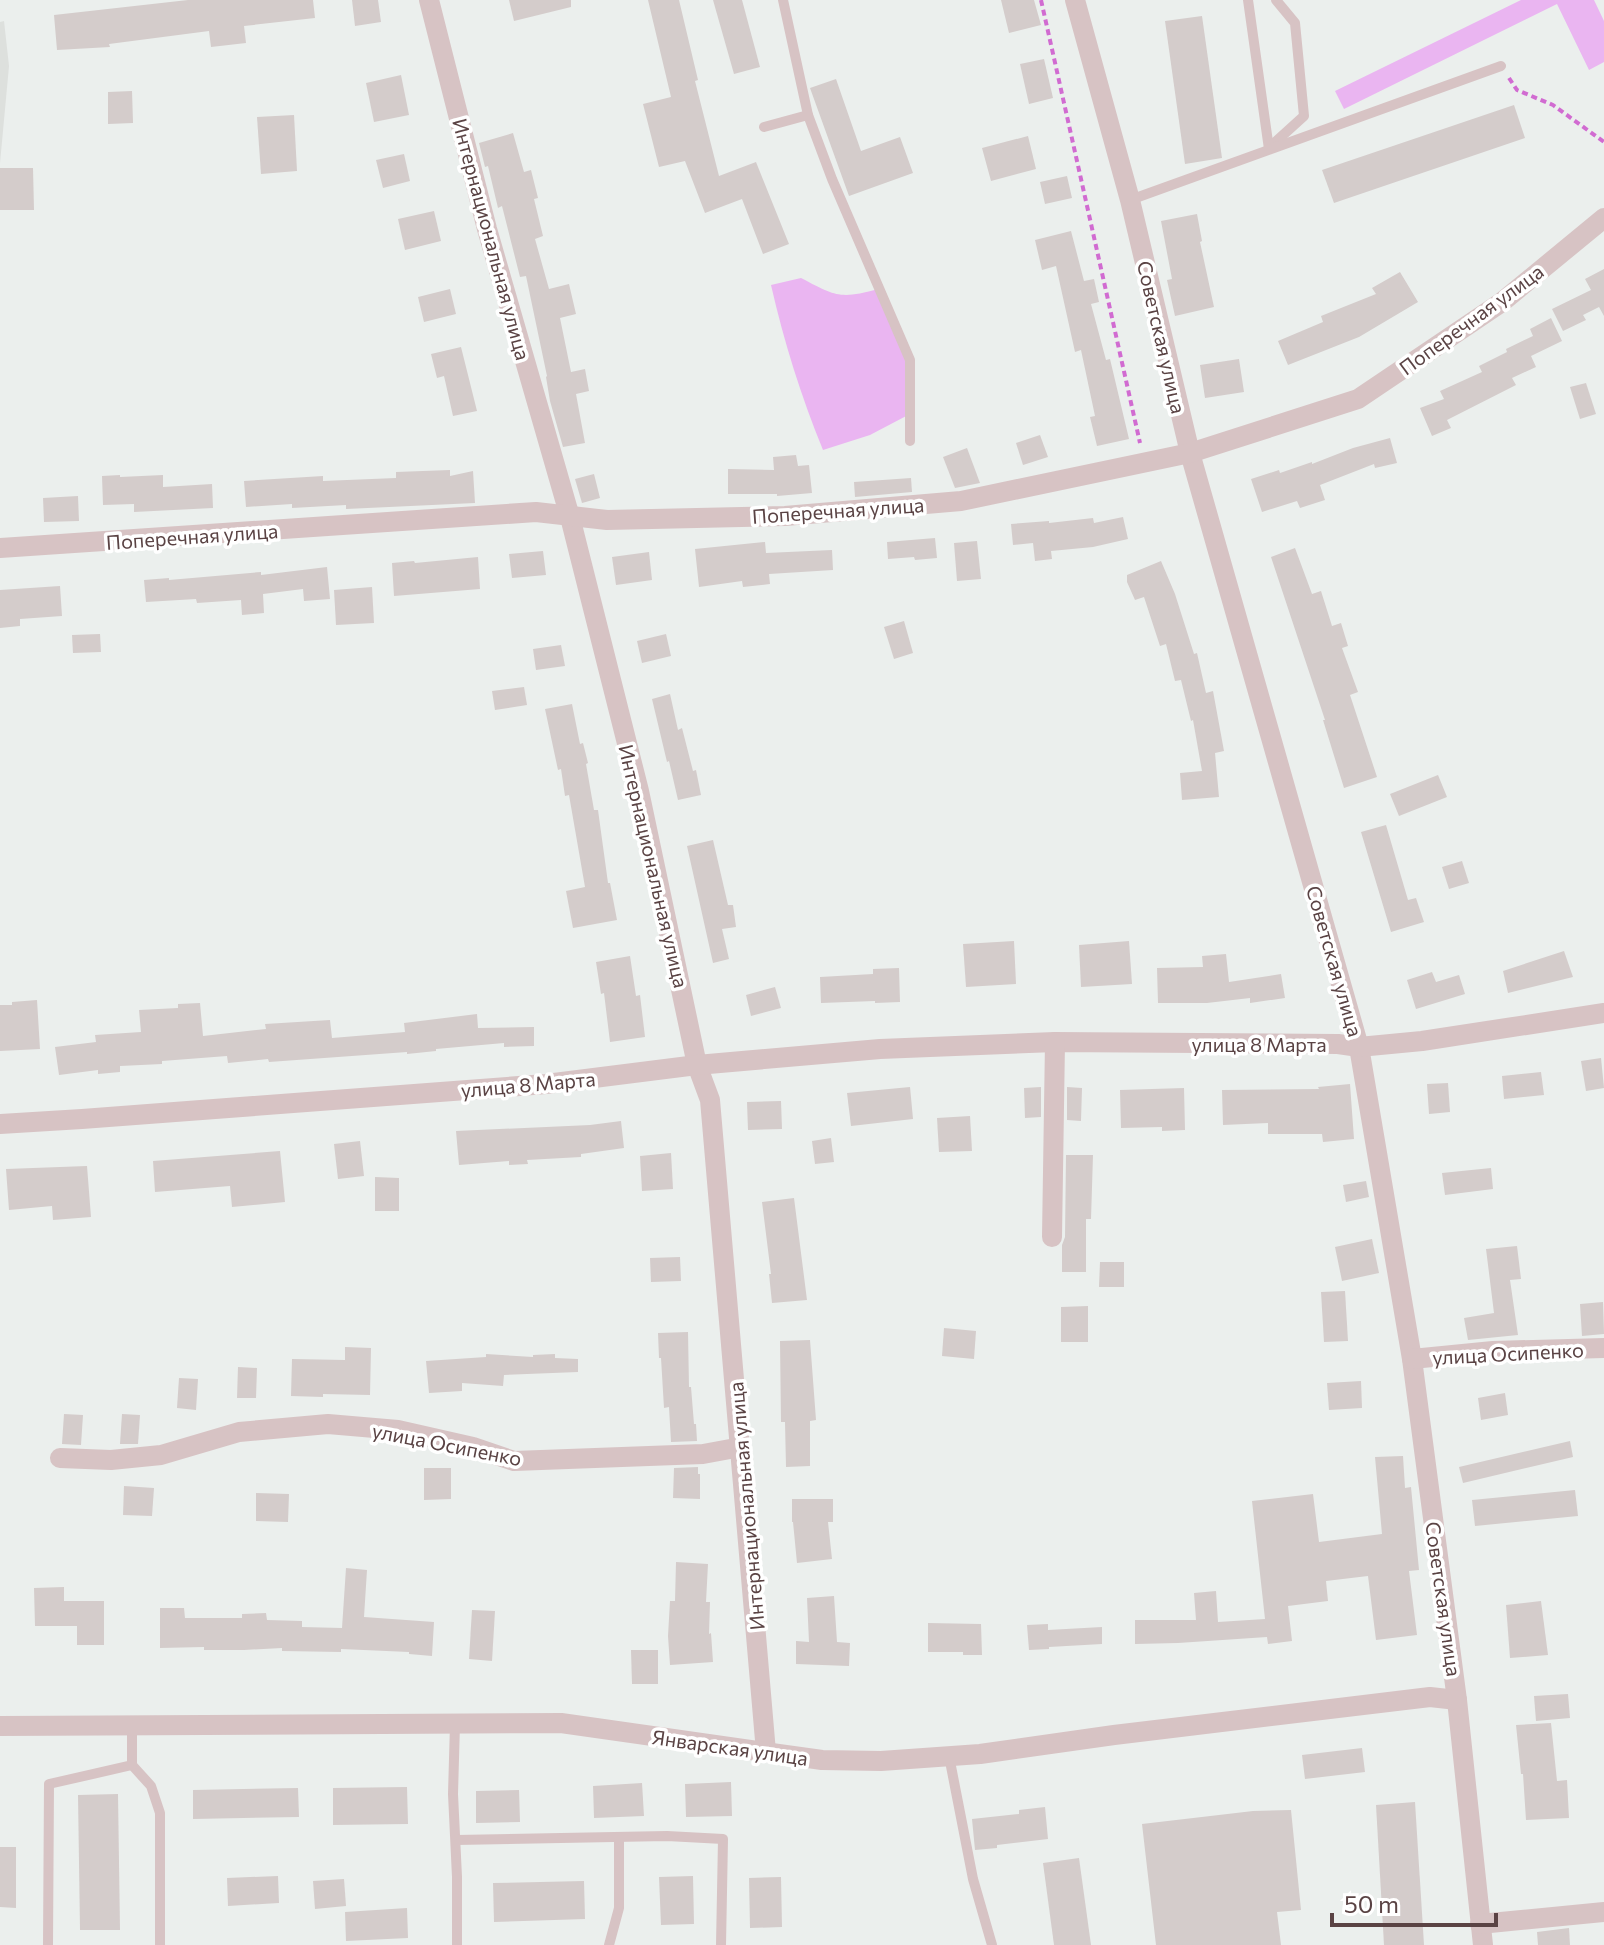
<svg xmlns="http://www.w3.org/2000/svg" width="1604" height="1945" font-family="Commissioner,sans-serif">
<rect width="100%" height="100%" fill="#ebefed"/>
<path fill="#dde0dd" d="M4,21L9,66L0,163V22Z"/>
<g fill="#eab5f1">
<path d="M1521,0H1594L1604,21V62L1589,70L1557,4L1344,109L1335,91Z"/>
<path d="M801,278C837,297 840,299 879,289L910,360V414L870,435L823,450C801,396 784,342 771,285Z"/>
</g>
<g fill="#d4cccb">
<path d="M188,0H313L315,18L244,26L246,43L211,47L209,31L109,44L110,47L57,50L54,15Z"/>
<path d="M352,0H378L381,22L355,26Z"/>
<path d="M509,0H571V7L514,21Z"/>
<path d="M648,0H679L698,80L695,81L719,176L756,162L789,244L763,254L742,199L705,213L685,161L659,167L643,104L671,97Z"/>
<path d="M713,0H742L760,67L734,74Z"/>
<path d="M1001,0H1034L1041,25L1009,33Z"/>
<path d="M1202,16L1222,158L1185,164L1165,21Z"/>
<path d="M1044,59L1053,98L1029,104L1020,64Z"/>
<path d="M401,75L409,115L374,122L366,83Z"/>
<path d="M836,79L861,151L900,137L913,173L849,196L810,88Z"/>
<path d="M132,91L133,123L108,124V92Z"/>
<path d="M1514,105L1525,138L1334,203L1322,170Z"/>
<path d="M294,115L297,171L261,174L257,117Z"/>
<path d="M513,133L524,172L531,170L538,198L534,199L543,236L535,239L549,289L569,284L576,314L560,318L571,372L585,369L589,391L576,394L585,443L563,447L550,401L546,377L547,376L526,276L520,277L502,206L498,208L488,166L485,167L479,143Z"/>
<path d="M1028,136L1036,169L991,181L982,148Z"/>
<path d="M404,154L410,181L383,188L376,160Z"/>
<path d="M0,168H33L34,210H0Z"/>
<path d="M1067,176L1072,198L1045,204L1040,182Z"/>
<path d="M434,211L441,241L405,250L398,219Z"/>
<path d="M1197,214L1202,241L1200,242L1214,307L1175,316L1167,280L1172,279L1161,221Z"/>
<path d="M1071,231L1084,281L1094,279L1099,302L1091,304L1106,360L1110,359L1129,439L1097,446L1090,417L1095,416L1081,350L1075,352L1056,266L1042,270L1035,240Z"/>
<path d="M1604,269V316L1599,307L1583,315L1586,320L1563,331L1552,309L1591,290L1585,279Z"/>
<path d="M1400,272L1418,302L1359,337L1288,365L1278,341L1323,322L1321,316L1376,294L1372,288Z"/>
<path d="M450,289L456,314L424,322L418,297Z"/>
<path d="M1551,318L1562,341L1531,356L1536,367L1512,378L1516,385L1447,420L1451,428L1432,436L1420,408L1444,399L1440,391L1482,372L1479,366L1507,352L1506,349L1533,336L1530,329Z"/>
<path d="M461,347L477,411L453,416L444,376L437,378L431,354Z"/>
<path d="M1239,359L1244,392L1205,398L1200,365Z"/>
<path d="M1586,383L1596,414L1580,419L1570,387Z"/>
<path d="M1040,435L1048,457L1023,465L1016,443Z"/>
<path d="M1390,438L1397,463L1375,468L1374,464L1320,485L1325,500L1300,508L1297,501L1262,512L1251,479L1279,470L1280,473L1312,462V464L1353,448Z"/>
<path d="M967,448L980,483L955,488L943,457Z"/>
<path d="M796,455L798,466L809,465L812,493L777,496V494H728V469L774,470L773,457Z"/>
<path d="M450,470V476L473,471L475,503L346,509V505L292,508V504L246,507L244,481L323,476V481L396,478V472Z"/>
<path d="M594,474L600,498L582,503L575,479Z"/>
<path d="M120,475V477L163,475V487L212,484L213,508L134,512V504L103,505L102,476Z"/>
<path d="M911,478L912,492L855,497L854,482Z"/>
<path d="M78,496L79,521L44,522L43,498Z"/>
<path d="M1123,517L1128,539L1093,547L1051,551L1052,559L1035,561L1033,543L1013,545L1011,524L1049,521V523L1093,518L1094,523Z"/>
<path d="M935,538L937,558L915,560L914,557L888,559L887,542Z"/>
<path d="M977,541L981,579L957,581L954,543Z"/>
<path d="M765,542L766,553L832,550L833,570L769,574L770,584L743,587L742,581L699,587L695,549Z"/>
<path d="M1295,548L1312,594L1321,591L1332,626L1341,623L1348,646L1342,648L1358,692L1350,695L1377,777L1344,788L1323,720H1325L1271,557Z"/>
<path d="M543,551L546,575L512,578L509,554Z"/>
<path d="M649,552L652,580L616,585L612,557Z"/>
<path d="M478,557L480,589L394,596L392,563L414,561L415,563Z"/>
<path d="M1161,561L1175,594L1194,654L1197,653L1206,693L1213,691L1224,751L1215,753L1219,797L1182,800L1180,773L1202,771L1193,720L1191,721L1181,680L1175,681L1166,644L1160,646L1144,597L1135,600L1127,582V575Z"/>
<path d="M327,567L330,599L304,601L303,589L263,594L264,613L242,615L241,600L197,603L196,599L146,602L144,580L169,578V580L261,572V575Z"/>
<path d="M60,586L62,616L20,619V626L0,628V590Z"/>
<path d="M372,587L374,623L336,625L334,590Z"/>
<path d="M904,621L913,653L894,659L884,627Z"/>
<path d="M100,634L101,652L73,653L72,635Z"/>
<path d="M666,634L671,656L642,663L637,641Z"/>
<path d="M561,645L565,666L536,670L533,649Z"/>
<path d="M524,687L527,705L495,710L492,691Z"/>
<path d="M670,694L678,730L682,728L693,771L696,770L701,795L678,800L669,761L667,762L652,699Z"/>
<path d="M572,704L580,744L583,743L588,763L586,764L594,810H598L608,883H610L617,920L573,928L566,891L585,887L569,795L565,796L561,769L558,770L545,709Z"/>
<path d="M1438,775L1447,797L1399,816L1390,794Z"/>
<path d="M1386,825L1408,900L1416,898L1424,922L1391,932L1361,832Z"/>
<path d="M713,840L728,905H733L736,927L722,929L729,959L713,963L687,846Z"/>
<path d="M1462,861L1469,883L1449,889L1442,867Z"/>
<path d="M1014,941L1016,984L966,987L963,944Z"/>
<path d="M1129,941L1132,984L1081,987L1079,945Z"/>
<path d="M1564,951L1573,977L1508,993L1503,971Z"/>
<path d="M1226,954L1229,982L1281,974L1285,998L1250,1003V998L1207,1003H1158L1157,968L1203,967L1202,956Z"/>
<path d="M630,956L636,996L640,995L645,1037L610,1042L604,993L601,994L596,962Z"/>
<path d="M899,968L900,1002L875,1003V1001L821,1003L820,977L873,974V969Z"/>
<path d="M1432,972L1436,982L1459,975L1465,994L1416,1009L1407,980Z"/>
<path d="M775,987L781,1008L751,1016L746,995Z"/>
<path d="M37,1000L40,1049L0,1051V1005H12V1002Z"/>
<path d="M200,1003L203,1036L266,1029L265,1024L330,1020L332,1038L405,1032L404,1023L477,1014L478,1028L534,1027V1046L504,1047V1043L436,1049V1051L407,1054V1052L269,1062L268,1059L228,1063L227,1056L162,1061V1064L120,1066V1072L98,1074V1070L59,1075L55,1047L96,1042L95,1035L141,1032L139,1010L178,1008V1004Z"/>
<path d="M1601,1058L1604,1088L1586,1091L1581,1061Z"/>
<path d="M1541,1072L1544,1095L1504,1099L1502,1076Z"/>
<path d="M1448,1083L1450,1112L1429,1114L1427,1084Z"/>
<path d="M1350,1084L1354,1139L1323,1142L1322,1134H1268V1123L1223,1125L1222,1090L1319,1089L1318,1087Z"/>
<path d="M910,1087L913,1119L851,1126L847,1093Z"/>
<path d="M1041,1087V1117L1025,1118L1024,1088Z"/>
<path d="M1067,1087L1082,1088L1081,1121L1067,1120Z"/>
<path d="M1184,1088L1185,1130L1162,1131V1127L1121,1128L1120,1090Z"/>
<path d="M781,1101L782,1129L748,1130L747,1102Z"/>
<path d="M970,1116L972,1151L939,1152L937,1118Z"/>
<path d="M621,1121L624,1148L581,1154V1157L527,1160L528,1164L509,1165V1161L459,1165L456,1131L590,1125Z"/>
<path d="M831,1138L834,1162L815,1164L812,1141Z"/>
<path d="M360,1141L364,1176L338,1179L334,1144Z"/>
<path d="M280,1151L285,1202L232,1207L230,1186L155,1192L153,1161Z"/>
<path d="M671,1153L673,1189L642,1191L640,1156Z"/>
<path d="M1066,1155H1093L1091,1219H1086V1272H1062V1245L1065,1237Z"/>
<path d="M87,1166L91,1217L53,1220L52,1206L9,1210L6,1169Z"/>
<path d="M1491,1168L1493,1189L1445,1195L1442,1173Z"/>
<path d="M375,1177L399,1178V1211H375Z"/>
<path d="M1366,1181L1369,1197L1346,1202L1343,1185Z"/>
<path d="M794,1198L807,1300L772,1303L769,1274H771L762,1202Z"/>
<path d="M1372,1239L1379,1273L1342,1281L1335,1247Z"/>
<path d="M1517,1246L1521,1279L1510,1280L1518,1335L1468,1340L1464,1318L1494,1313L1486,1249Z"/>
<path d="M680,1257L681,1281L651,1282L650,1258Z"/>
<path d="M1100,1262H1124V1287H1099Z"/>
<path d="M1345,1291L1348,1341L1324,1342L1321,1292Z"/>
<path d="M1603,1302L1604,1334L1582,1336L1580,1304Z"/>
<path d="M1088,1306V1342H1061V1307Z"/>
<path d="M944,1328L976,1331L974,1359L942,1356Z"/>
<path d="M688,1332L689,1387H691L694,1424H696L697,1441L671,1442L669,1407L664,1408L661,1358H659L658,1333Z"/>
<path d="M810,1340L816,1420L810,1421V1466L786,1467L785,1422H781L780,1341Z"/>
<path d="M345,1347L371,1348L370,1395L323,1394V1397L291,1396L292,1359L345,1360Z"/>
<path d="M486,1354L533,1357V1355L555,1354V1358L578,1359V1372L504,1375L503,1386L462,1383V1391L429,1393L426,1361L486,1357Z"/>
<path d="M238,1367L257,1368L256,1398H237Z"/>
<path d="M179,1378L198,1379L196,1410L177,1408Z"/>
<path d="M1361,1381L1362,1408L1329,1410L1327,1383Z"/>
<path d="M1505,1393L1508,1415L1481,1420L1478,1398Z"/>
<path d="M64,1414L83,1415L81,1445L62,1444Z"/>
<path d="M122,1414L140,1415L138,1444H120Z"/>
<path d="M1570,1441L1573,1457L1463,1483L1459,1467Z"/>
<path d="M1403,1456L1405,1488L1411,1487L1419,1570L1409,1571L1417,1635L1376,1640L1368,1576L1326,1581L1328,1601L1288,1606L1292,1641L1268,1644L1267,1637L1178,1643L1135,1644V1620H1196L1194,1593L1216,1591L1218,1622L1265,1619L1252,1501L1313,1494L1319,1542L1382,1534L1375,1457Z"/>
<path d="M698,1467V1474H700V1499L673,1498L674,1468Z"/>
<path d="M424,1468H451V1499L424,1500Z"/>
<path d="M124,1486L154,1488L152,1516L123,1515Z"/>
<path d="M1575,1490L1578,1516L1475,1526L1472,1500Z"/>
<path d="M256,1493L289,1494L288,1522L256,1521Z"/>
<path d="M792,1499H833V1522H828L832,1559L797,1563L793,1522H792Z"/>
<path d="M676,1562L708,1564L706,1602H710L709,1634L711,1633L713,1662L670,1665L668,1636L670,1601H675Z"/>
<path d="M346,1568L367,1570L364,1617L434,1622L432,1656L409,1654V1652L341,1649V1652L282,1651V1648L244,1650H204V1647L160,1648V1608H184L185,1618H242V1614L266,1613L267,1620L302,1621V1627L342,1628Z"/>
<path d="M64,1587V1601H104V1645H77V1626H35L34,1588Z"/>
<path d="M834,1596L837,1642L850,1643L849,1666L796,1664V1641L809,1642L807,1598Z"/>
<path d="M1541,1601L1548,1655L1510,1658L1506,1605Z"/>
<path d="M472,1610L495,1611L492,1661L469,1659Z"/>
<path d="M928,1623L981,1624L982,1655H963V1652H928Z"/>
<path d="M1048,1624V1630L1102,1627V1644L1049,1647V1649L1029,1650L1027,1625Z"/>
<path d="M631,1650H658V1684H632Z"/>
<path d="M1568,1694L1570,1718L1536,1721L1534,1696Z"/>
<path d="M1551,1723L1557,1781L1567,1780L1569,1818L1526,1820L1523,1774H1521L1516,1725Z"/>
<path d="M1362,1748L1365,1772L1305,1779L1302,1755Z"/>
<path d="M731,1782L732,1816L686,1817L685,1784Z"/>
<path d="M642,1783L644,1816L594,1818L593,1786Z"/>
<path d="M407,1787L408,1824L333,1825V1788Z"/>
<path d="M298,1788L299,1817L193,1819V1790Z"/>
<path d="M519,1790L520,1822L476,1823V1791Z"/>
<path d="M118,1794L120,1930H80L78,1795Z"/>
<path d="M1415,1802L1424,1945H1384L1376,1805Z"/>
<path d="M1045,1807L1048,1839L997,1845V1848L975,1850L972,1819L1019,1814V1810Z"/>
<path d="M1291,1810L1301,1910L1277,1912L1281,1945H1156L1142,1824L1253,1811Z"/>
<path d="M0,1847H16V1908L0,1907Z"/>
<path d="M1079,1858L1091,1945H1054L1043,1863Z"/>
<path d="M278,1876L279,1903L228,1906L227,1878Z"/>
<path d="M693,1876L694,1924L661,1925L659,1877Z"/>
<path d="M781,1877L782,1927L750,1928L749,1878Z"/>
<path d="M344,1879L346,1906L315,1909L313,1881Z"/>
<path d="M584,1881L585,1919L494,1922L493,1883Z"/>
<path d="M407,1908L408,1938L346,1941L345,1912Z"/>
<path d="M1569,1928L1570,1945H1538L1537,1932Z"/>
</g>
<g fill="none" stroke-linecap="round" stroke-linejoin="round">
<g stroke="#d16bd1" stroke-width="4" stroke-dasharray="6 4" stroke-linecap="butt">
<path d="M1041,0L1140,443"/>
<path d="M1509,78L1517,90L1553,105L1604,142"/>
</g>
<g stroke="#d7c3c4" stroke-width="10">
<path d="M1248,0L1269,149"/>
<path d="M808,115L832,179L910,360V441"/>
<path d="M764,127L808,115L783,0"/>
<path d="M1272,145L1304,116L1295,23L1276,0"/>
<path d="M1130,200L1501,66"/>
<path d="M455,1724L453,1794L457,1877V1945"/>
<path d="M949,1756L973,1879L992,1945"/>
<path d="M132,1765L151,1786L160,1813V1945"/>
<path d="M456,1840L667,1836L723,1839L721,1945"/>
<path d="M48,1945L49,1784L132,1765V1726"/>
<path d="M609,1945L619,1908V1837"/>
</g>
<g stroke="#d7c3c4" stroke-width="20">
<path d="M429,0L487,229L570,517L639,791L697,1065L710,1100L766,1752"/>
<path d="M1075,0L1130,200L1190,453L1359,1047L1412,1359L1457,1700L1483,1945"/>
<path d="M0,548L536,512L607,520L785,516L961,501L1190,453L1358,399L1502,302L1604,218"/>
<path d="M0,1124L82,1119L546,1084L697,1065L880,1049L1055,1042L1338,1044L1359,1047L1422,1041L1604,1013"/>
<path d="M1052,1237L1055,1042"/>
<path d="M1412,1359L1493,1351L1604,1348"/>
<path d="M60,1458L111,1460L161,1455L239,1432L328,1424L398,1430L473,1447L514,1461L703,1454L741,1447"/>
<path d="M0,1726L561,1723L822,1760L881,1761L980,1754L1114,1735L1430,1697L1457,1700"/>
<path d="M1480,1924L1604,1912"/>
</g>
</g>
<g text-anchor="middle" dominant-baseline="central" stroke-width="7" stroke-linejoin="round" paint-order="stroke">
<g font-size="20" fill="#5a4344" stroke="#fff">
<text transform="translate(492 239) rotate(75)">Интернациональная улица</text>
<text transform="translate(1471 319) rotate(-36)">Поперечная улица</text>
<text transform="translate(1162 337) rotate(77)">Советская улица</text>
<text transform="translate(838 510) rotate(-4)">Поперечная улица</text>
<text transform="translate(192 536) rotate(-4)">Поперечная улица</text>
<text transform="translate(654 866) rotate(77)">Интернациональная улица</text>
<text transform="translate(1335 961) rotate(74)">Советская улица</text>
<text x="1259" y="1044">улица 8 Марта</text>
<text transform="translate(528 1084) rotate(-5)">улица 8 Марта</text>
<text transform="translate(1508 1353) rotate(-3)">улица Осипенко</text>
<text transform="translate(447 1444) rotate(11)">улица Осипенко</text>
<text transform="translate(746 1506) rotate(-95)">Интернациональная улица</text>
<text transform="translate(1444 1599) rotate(82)">Советская улица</text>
<text transform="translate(730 1747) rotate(8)">Январская улица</text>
</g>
</g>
<path d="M1332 1913v12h164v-12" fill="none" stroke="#5a4344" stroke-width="4"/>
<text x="1344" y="1913" font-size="24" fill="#5a4344" stroke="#ffffff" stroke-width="6" paint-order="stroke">50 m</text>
</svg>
